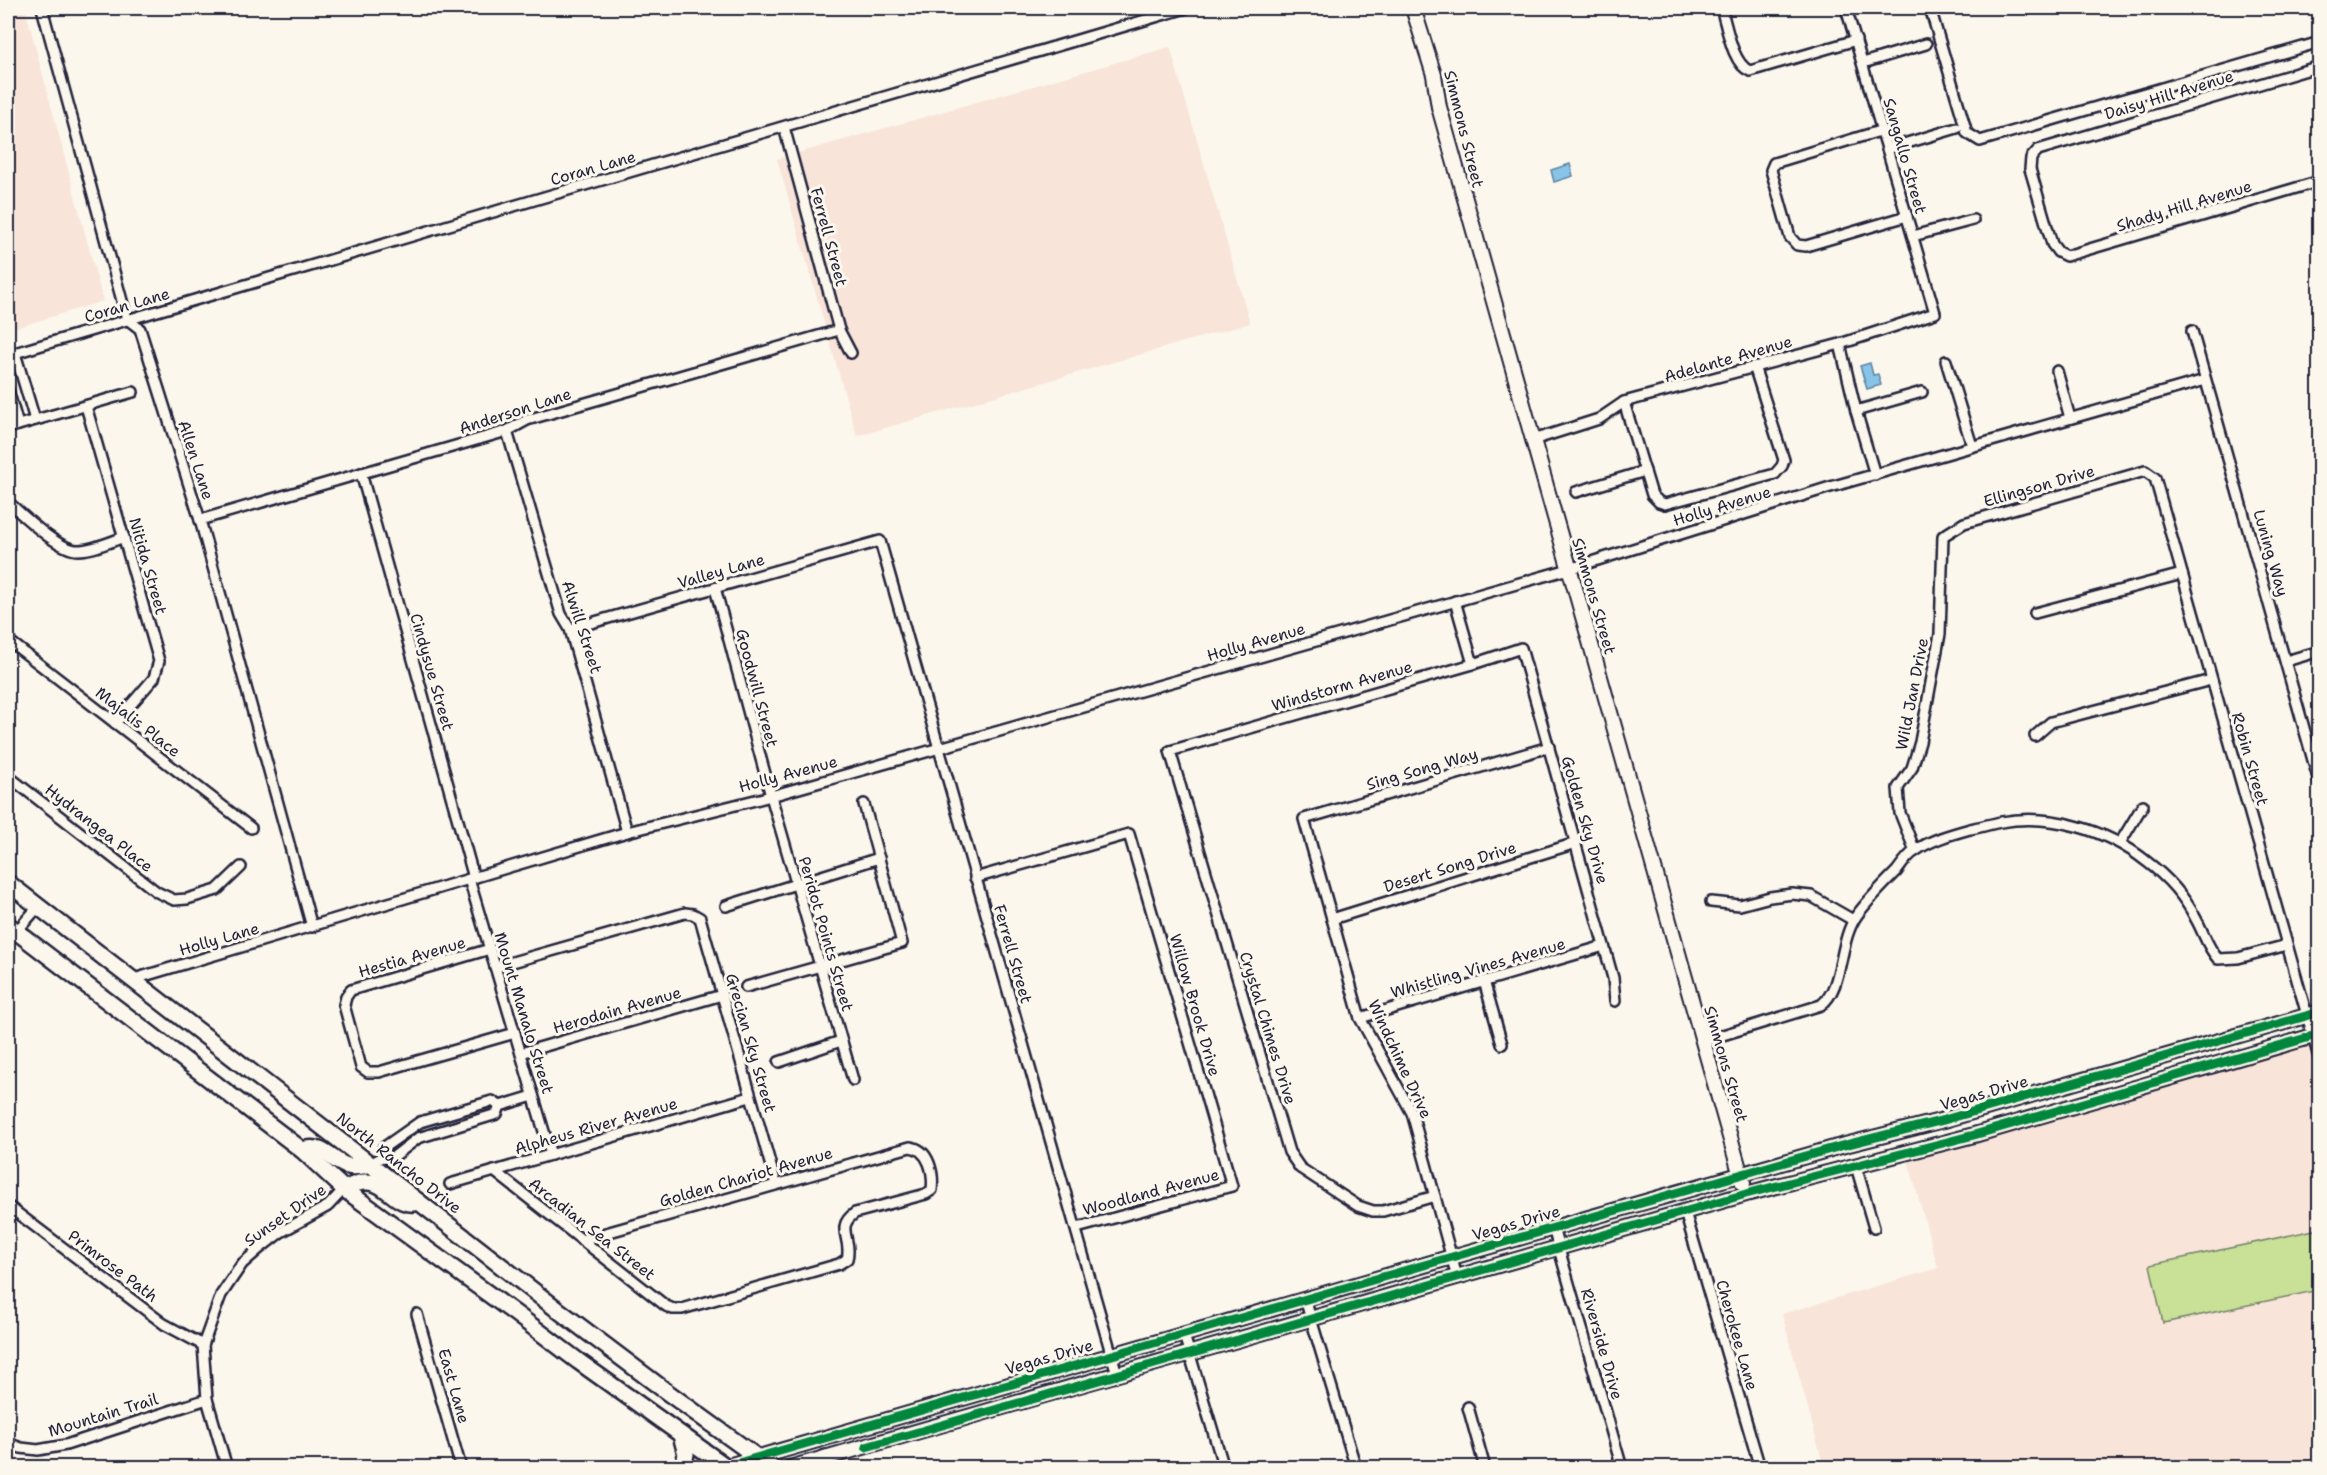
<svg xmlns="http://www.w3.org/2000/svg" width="2327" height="1475" font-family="'Shantell Sans',sans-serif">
<rect width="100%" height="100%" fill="#fbf7ec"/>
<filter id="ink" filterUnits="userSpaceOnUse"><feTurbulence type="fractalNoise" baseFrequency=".0167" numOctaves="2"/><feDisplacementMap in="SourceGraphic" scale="12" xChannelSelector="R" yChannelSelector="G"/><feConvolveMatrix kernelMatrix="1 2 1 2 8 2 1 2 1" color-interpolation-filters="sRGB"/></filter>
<g filter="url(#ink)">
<g fill="#f8e4d9">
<path d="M8,8H25L103,301L8,330Z"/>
<path d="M1170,47L1250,323L857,436L777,159Z"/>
<path d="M2313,1036L2320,1061L2319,1467H1824L1782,1314L1938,1268L1906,1153Z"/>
</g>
<path fill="#c8e197" stroke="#758269" stroke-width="1.5" d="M2319,1229V1290L2163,1323L2150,1265Z"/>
<g fill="#88c4e8" stroke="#5f83a3" stroke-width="1.5">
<path d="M1570,164L1573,176L1554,182L1551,170Z"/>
<path d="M1870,363L1873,375L1878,374L1881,385L1867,389L1860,366Z"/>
</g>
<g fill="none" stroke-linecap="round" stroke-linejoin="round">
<defs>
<g id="minor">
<path d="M42,8L127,319L140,329L200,520L312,927"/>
<path d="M1721,8C1727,26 1732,64 1750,71L1856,40"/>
<path d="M1930,8L1967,133L1980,141L2320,42"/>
<path d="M1863,63L1926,44"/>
<path d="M2320,66L2038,150L2031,158L2030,169L2052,244L2058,252L2066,256L2320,181"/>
<path d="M784,127L839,330L851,353"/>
<path d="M1883,130L1774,163L1771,170L1790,237L1797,245L1806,246L1907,216"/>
<path d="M1887,149L1957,128"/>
<path d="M1913,236L1973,220"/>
<path d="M2192,331L2320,785"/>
<path d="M1840,344L1856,411L1875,475"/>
<path d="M15,353L35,420"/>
<path d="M8,355L1186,8"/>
<path d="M1946,361L1972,446"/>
<path d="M2057,371L2070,418"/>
<path d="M8,390L18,425"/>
<path d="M1624,402L1652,495L1659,502L1665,504L1775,474L1782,466L1784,460L1754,366"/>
<path d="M86,406L159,661L154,678L115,723"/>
<path d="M1856,411L1922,392"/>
<path d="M8,428L133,392"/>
<path d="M507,431L561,614L570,629L627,832"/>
<path d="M1533,440L1599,419L1624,402L1840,344L1935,313L1846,8"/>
<path d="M361,473L474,878"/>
<path d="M1576,492L1645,471"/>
<path d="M8,502C23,515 58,550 78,550C93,550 110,542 124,537"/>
<path d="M200,520L507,431L527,420L839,330"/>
<path d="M715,588L771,796L853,1080"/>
<path d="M1455,601L1473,664"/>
<path d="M2035,613L2182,574"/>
<path d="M570,629L880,541L1117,1374"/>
<path d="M8,640L251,828"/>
<path d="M2286,661L2320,651"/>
<path d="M2035,736L2051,722L2211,680"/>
<path d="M8,776L157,892L174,900L187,899L217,890L241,867"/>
<path d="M2120,843L2143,805"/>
<path d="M1915,851L1900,813L1898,788L1912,768L1920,742L1940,634L1943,536L1964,523L2145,471L2155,478L2320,1061"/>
<path d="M975,878L1129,834L1232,1186L1077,1228"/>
<path d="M469,879L551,1155"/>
<path d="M1711,902L1740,905L1770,897L1792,894L1811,896L1853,920"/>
<path d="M726,906L879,858"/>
<path d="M1332,919L1576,843"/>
<path d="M8,941L38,907"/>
<path d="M490,949L351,990L346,997L344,1005L361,1067L368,1072H379L515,1033"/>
<path d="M495,967L685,913L693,914L700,918L776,1184"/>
<path d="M134,979L627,832L771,796L1569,569L1827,488L2205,380"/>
<path d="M1484,981L1502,1044"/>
<path d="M746,987L902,943L864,804"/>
<path d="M1360,1018L1604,946"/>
<path d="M1703,1041L1821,1005C1844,988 1838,941 1857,915C1869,899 1883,885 1897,871C1902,864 1908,855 1915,851C1930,840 1952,834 1970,829C1980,827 1991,824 2001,822C2051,813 2107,830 2146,861C2166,876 2185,897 2196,919C2204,933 2207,947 2218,959L2238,958L2287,945"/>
<path d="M521,1053L722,995"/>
<path d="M779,1062L841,1041"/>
<path d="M382,1157L383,1148L420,1122L492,1101L500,1106L533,1096"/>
<path d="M378,1159L382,1157L392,1158L418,1138L497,1114L500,1106"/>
<path d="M1856,1166L1874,1228"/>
<path d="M494,1171L666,1306L673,1309H682L839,1264L847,1259C853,1239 834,1228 855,1213L926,1194L932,1190C934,1173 929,1149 910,1147L581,1240"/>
<path d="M450,1184L750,1097"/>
<path d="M1435,1196L1383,1211H1373L1358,1206L1300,1168L1289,1152L1170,751L1473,664L1521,648L1613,978L1615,1001"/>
<path d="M8,1206L164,1324L203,1345"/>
<path d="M1685,1212L1760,1468"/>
<path d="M1553,1228L1622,1468"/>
<path d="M1457,1277L1412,1113L1360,1018L1304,819L1549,747"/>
<path d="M1305,1299L1356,1468"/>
<path d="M417,1314L461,1468"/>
<path d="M1184,1335L1224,1468"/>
<path d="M1468,1407L1485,1468"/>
<path d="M8,1443L21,1448L38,1450L66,1445L207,1399"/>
<path d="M227,1468L207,1399L203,1345L221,1295L242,1264L259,1249L281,1232L328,1206L344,1189"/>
</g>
<g id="secondary">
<path d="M1413,8L1434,75L1439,107L1743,1183"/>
<path d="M721,1468L1452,1257L1841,1146L1944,1120L2320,1012"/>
<path d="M790,1468L1746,1194L1974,1135L2320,1034"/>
</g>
<g id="primary">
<path d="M8,883L558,1310L667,1392L772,1468"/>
<path d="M8,925L302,1150L344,1189L516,1314L578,1361L728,1468"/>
<path d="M302,1150C333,1141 332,1177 370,1164"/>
<path d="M344,1189C351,1186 359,1181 367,1182C388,1182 396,1209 419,1202"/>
<path d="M681,1435L686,1454L683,1468"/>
<path d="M815,1468L826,1458"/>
</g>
</defs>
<use href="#minor" stroke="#22223b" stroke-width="14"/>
<use href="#secondary" stroke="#22223b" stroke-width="18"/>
<use href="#primary" stroke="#22223b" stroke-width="20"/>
<use href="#minor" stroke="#fbf7ec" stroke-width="9"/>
<use href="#secondary" stroke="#fbf7ec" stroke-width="14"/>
<use href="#primary" stroke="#fbf7ec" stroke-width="15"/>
<defs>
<g id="cycleway">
<path d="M866,1447L1746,1194L1974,1135L2320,1034"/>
<path d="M721,1468L1452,1257L1841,1146L1944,1120L2320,1012"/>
</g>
</defs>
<use href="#cycleway" stroke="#fbf7ec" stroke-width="13"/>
<use href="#cycleway" stroke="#00873e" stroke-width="9"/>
</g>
</g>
<g text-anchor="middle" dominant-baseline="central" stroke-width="6" stroke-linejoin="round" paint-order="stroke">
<g font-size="16" fill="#22223b" stroke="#fbf7ec">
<text transform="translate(2169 95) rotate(-17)">Daisy Hill Avenue</text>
<text transform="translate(1464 129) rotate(76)">Simmons Street</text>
<text transform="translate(1905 156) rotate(74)">Sangallo Street</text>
<text transform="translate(593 168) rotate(-16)">Coran Lane</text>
<text transform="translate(2184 206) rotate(-17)">Shady Hill Avenue</text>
<text transform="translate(829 237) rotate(75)">Ferrell Street</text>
<text transform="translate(127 305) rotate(-16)">Coran Lane</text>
<text transform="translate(1728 359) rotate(-16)">Adelante Avenue</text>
<text transform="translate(515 411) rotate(-18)">Anderson Lane</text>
<text transform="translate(196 460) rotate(72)">Allen Lane</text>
<text transform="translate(2039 486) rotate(-16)">Ellingson Drive</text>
<text transform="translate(1722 506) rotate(-17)">Holly Avenue</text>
<text transform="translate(2271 553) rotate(74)">Luning Way</text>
<text transform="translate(148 566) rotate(74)">Nitida Street</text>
<text transform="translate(721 571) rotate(-16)">Valley Lane</text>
<text transform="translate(1594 596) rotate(74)">Simmons Street</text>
<text transform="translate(582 627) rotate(72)">Alwill Street</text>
<text transform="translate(1256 642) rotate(-16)">Holly Avenue</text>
<text transform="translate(432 672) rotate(74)">Cindysue Street</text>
<text transform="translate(1342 686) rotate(-16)">Windstorm Avenue</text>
<text transform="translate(757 688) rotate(75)">Goodwill Street</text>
<text transform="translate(1912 694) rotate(-79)">Wild Jan Drive</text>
<text transform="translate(138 722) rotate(38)">Majalis Place</text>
<text transform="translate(2250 759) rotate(74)">Robin Street</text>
<text transform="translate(1422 769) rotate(-16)">Sing Song Way</text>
<text transform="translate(788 774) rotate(-15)">Holly Avenue</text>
<text transform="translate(1585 820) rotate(74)">Golden Sky Drive</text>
<text transform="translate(99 828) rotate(38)">Hydrangea Place</text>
<text transform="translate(1450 867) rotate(-17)">Desert Song Drive</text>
<text transform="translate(826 934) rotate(74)">Peridot Points Street</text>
<text transform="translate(219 939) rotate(-16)">Holly Lane</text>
<text transform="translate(1013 954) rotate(74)">Ferrell Street</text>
<text transform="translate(412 957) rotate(-16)">Hestia Avenue</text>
<text transform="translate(1478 968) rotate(-16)">Whistling Vines Avenue</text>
<text transform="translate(1195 1005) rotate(74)">Willow Brook Drive</text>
<text transform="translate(617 1010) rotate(-16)">Herodain Avenue</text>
<text transform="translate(524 1013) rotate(73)">Mount Manalo Street</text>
<text transform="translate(1268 1028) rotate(73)">Crystal Chimes Drive</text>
<text transform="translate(751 1043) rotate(74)">Grecian Sky Street</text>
<text transform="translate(1400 1059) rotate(65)">Windchime Drive</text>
<text transform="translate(1726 1064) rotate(74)">Simmons Street</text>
<text transform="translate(1984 1093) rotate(-16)">Vegas Drive</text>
<text transform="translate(596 1126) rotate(-16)">Alpheus River Avenue</text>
<text transform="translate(399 1163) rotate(38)">North Rancho Drive</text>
<text transform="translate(746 1177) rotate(-16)">Golden Chariot Avenue</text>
<text transform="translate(1151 1192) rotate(-15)">Woodland Avenue</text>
<text transform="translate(285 1215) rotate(-35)">Sunset Drive</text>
<text transform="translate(1516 1223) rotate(-16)">Vegas Drive</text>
<text transform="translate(592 1229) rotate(38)">Arcadian Sea Street</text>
<text transform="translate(113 1266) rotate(37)">Primrose Path</text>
<text transform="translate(1737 1335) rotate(74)">Cherokee Lane</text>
<text transform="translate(1602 1344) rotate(74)">Riverside Drive</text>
<text transform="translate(1049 1357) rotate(-16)">Vegas Drive</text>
<text transform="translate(454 1386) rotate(74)">East Lane</text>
<text transform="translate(103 1415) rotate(-17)">Mountain Trail</text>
</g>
</g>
<rect width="2327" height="1475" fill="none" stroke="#fbf7ec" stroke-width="30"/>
<rect x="15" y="15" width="2297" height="1445" fill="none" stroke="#22223b" stroke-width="2" filter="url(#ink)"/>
</svg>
